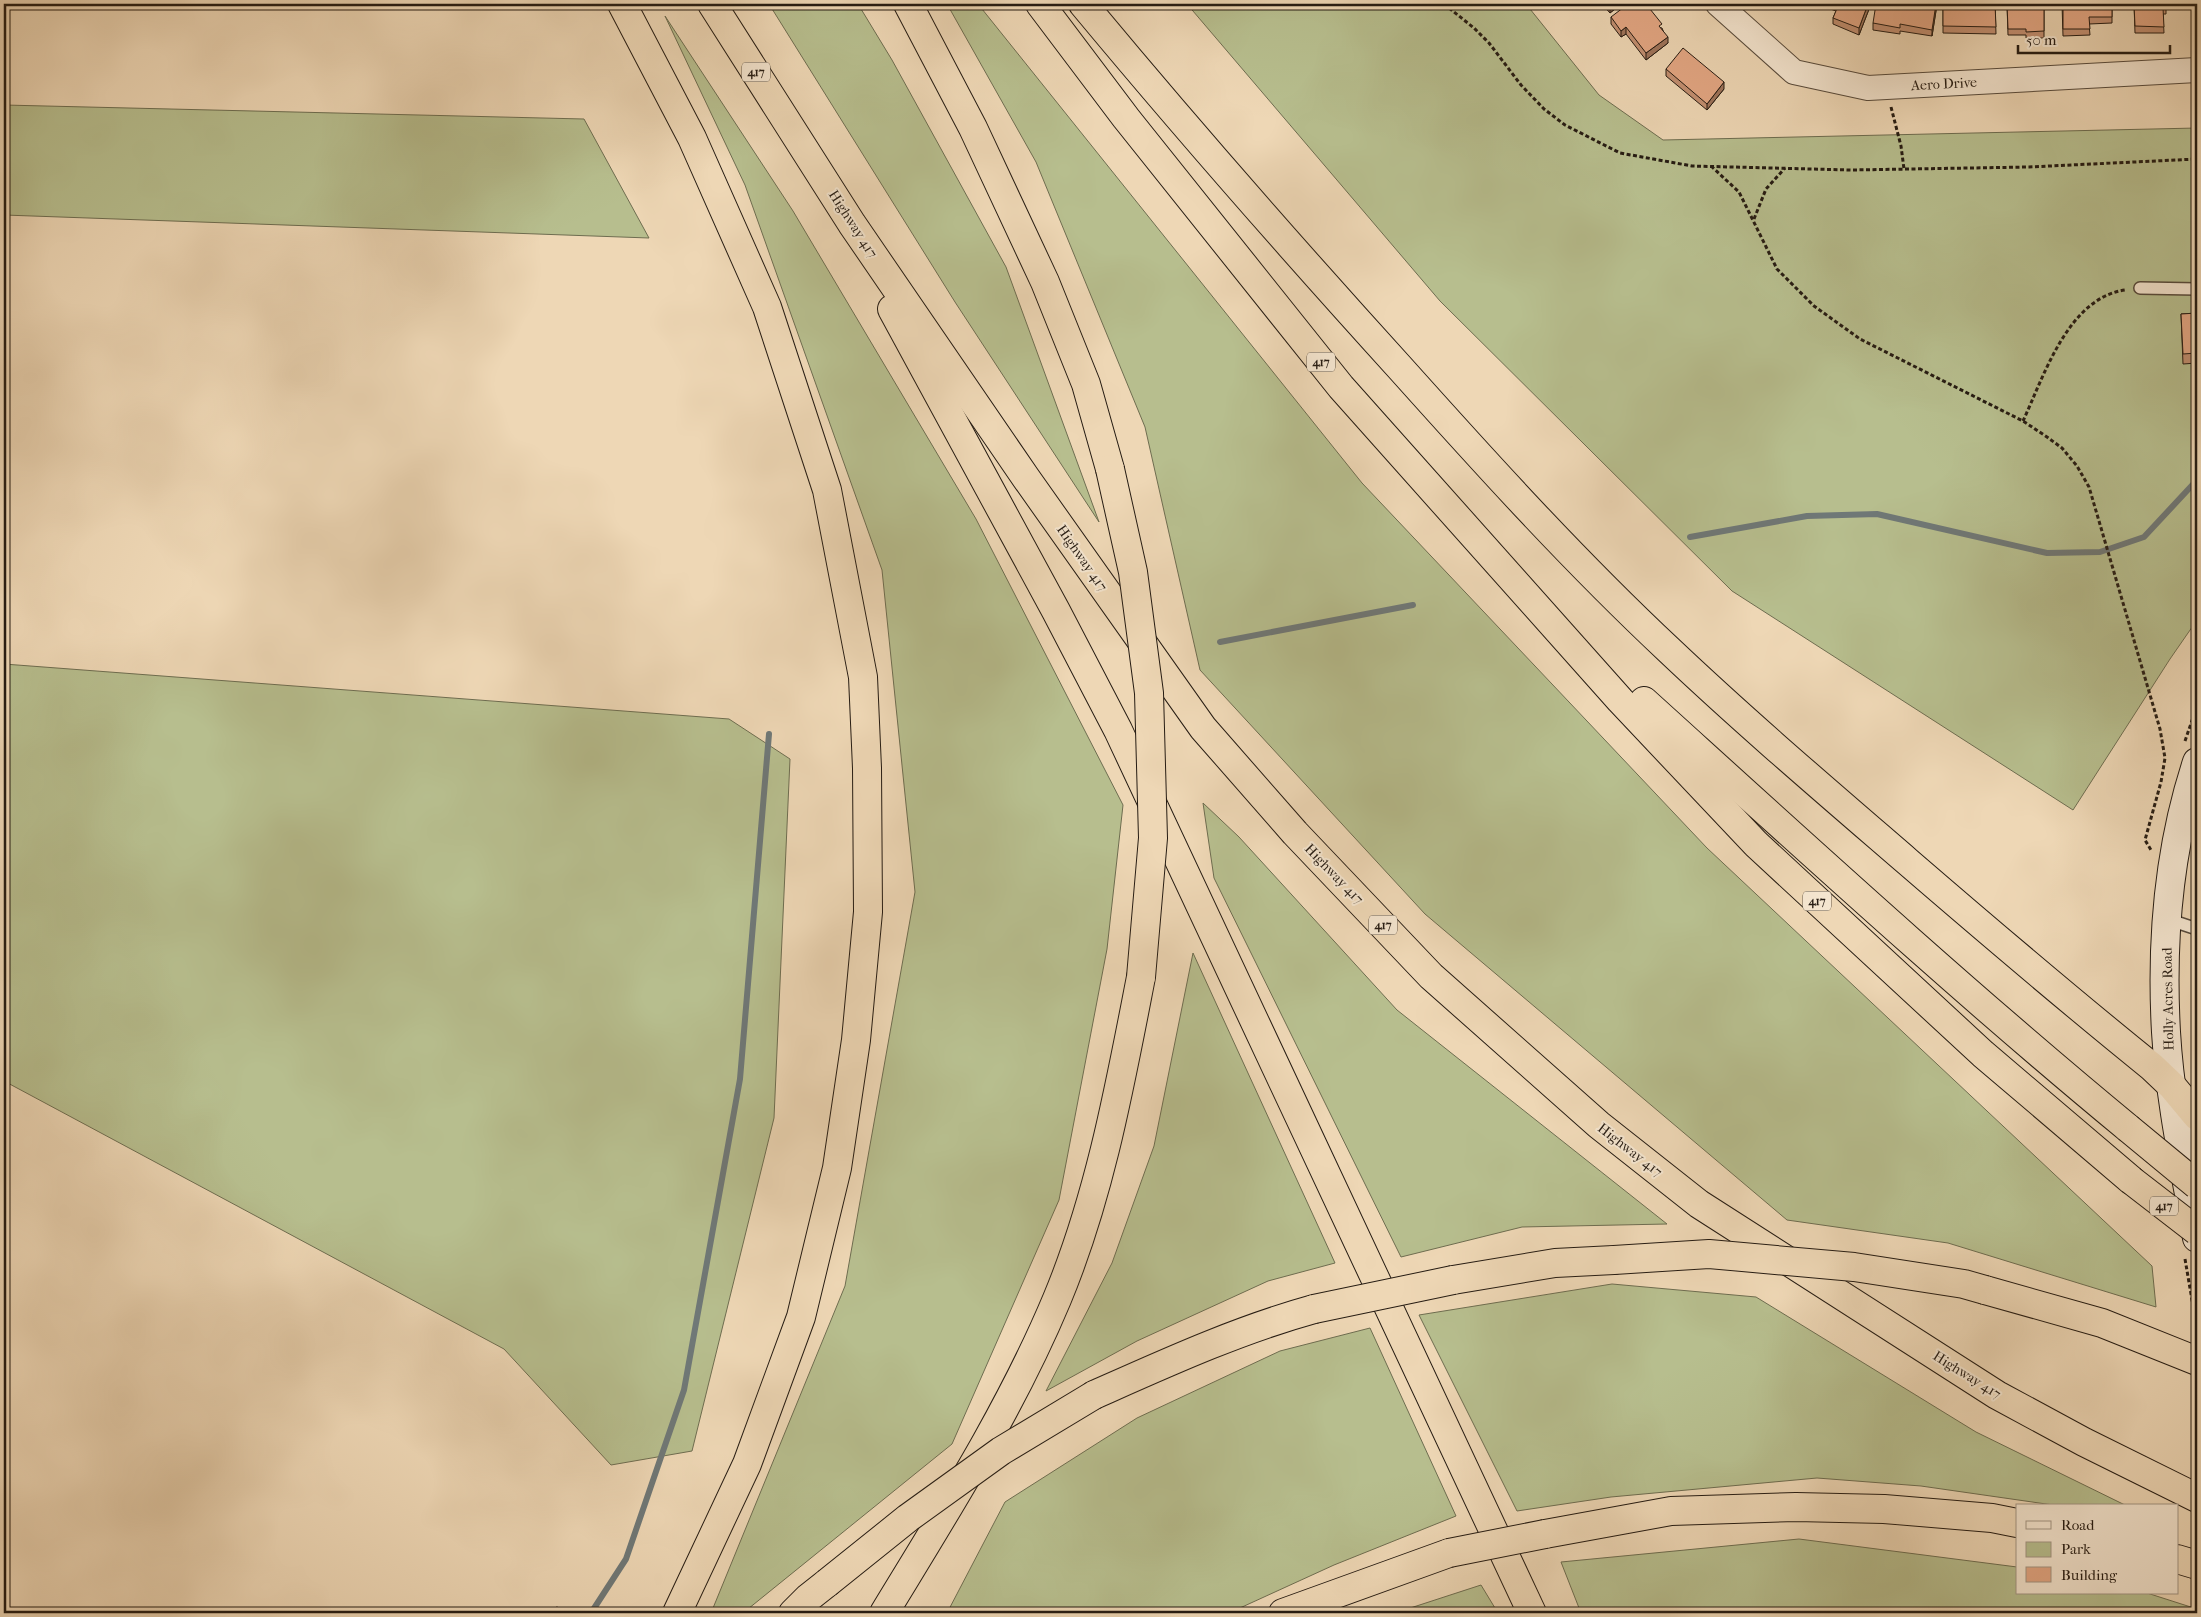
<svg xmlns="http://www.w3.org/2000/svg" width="2201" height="1617" font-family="'IM FELL French Canon',serif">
<rect width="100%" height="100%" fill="#eed7b5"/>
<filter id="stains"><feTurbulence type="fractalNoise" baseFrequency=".004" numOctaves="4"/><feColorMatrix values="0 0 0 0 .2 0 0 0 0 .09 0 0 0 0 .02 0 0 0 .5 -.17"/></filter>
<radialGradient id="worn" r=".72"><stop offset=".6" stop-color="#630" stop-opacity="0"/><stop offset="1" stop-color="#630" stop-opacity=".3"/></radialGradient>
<g fill="#b7be8e" stroke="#6e6d50">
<path d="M769,4H858L892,60L1006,267L1099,522L955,302Z"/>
<path d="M947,4H978L1362,483L1707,848L2152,1266L2156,1307L1948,1243L1787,1220L1425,914L1200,670L1145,427L1036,162Z"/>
<path d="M1187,4H1526L1599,95L1663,140L2197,128V620L2170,659L2073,810L1732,591L1440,301Z"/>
<path d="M665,16L793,211L976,519L1123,805L1107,949L1059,1200L952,1444L743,1613H711L845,1286L915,892L882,570L745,185Z"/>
<path d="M4,105L584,119L649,238L4,215Z"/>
<path d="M4,664L729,719L790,759L774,1118L692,1451L611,1465L504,1349L4,1081Z"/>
<path d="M1203,803L1239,837L1397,1010L1667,1224L1522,1227L1401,1257L1214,878Z"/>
<path d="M1193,953L1335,1263L1268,1281L1137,1341L1046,1391L1112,1263L1154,1146Z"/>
<path d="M1612,1284L1756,1297L1976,1432L2127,1506H2060L1921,1486L1817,1478L1611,1497L1517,1511L1419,1315Z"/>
<path d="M1370,1328L1456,1516L1334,1565L1229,1613H947L1005,1502L1137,1418L1280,1351Z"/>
<path d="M1799,1539L2017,1567V1593H2147L2197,1609V1613H1581L1561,1562Z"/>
<path d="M1481,1585L1498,1613H1395Z"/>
</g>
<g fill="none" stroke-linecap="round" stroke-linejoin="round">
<g stroke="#6f7877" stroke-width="6">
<path d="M1690,537L1807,516L1877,514L2047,553L2100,552L2144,537L2197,480"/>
<path d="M1220,642L1413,605"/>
<path d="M591,1613L626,1559L684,1390L740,1079L769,734"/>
</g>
<defs>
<g id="lane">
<path d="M2140,288L2197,289"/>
<path d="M2167,919L2197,929"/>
</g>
<path id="street" d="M1718,4L1794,72L1868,88L2197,70"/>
<path id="secondary" d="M2197,762C2169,847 2161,942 2166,1032C2170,1101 2185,1170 2197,1238"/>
<g id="highway">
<path d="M622,4L692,138L767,307L827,490L863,677L867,768L868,912L856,1040L837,1168L801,1317L747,1464L677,1613"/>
<path d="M712,4L852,224L1026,478L1203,728L1295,833L1431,976L1599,1125L1699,1204L1997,1395L2084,1442L2197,1498"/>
<path d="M908,4L973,128L1045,282L1086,384L1110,469"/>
<path d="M1040,4L1126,118L1341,387L1620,700L1756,844L1983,1054L2131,1180"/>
<path d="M1083,4C1186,128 1293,250 1402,370C1488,466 1575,562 1669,650C1746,723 1827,792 1908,862C1988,931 2069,1000 2152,1067L2172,1086L2197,1116"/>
<path d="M892,309L1056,611L1118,730L1532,1613"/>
<path d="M1644,701C1803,845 1962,991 2128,1128"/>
<path d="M1453,1280L1555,1263L1614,1260"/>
<path d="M1985,1290L2102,1323L2197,1361"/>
<path d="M1094,1395C1166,1363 1238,1330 1314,1309"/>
<path d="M1545,1534L1671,1511L1796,1507L1884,1509L1992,1518L2017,1523"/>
<path d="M2177,1559L2197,1565"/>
<path d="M793,1613L808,1598L827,1583"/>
<path d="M884,1613C946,1511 1011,1409 1057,1299C1100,1196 1120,1085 1141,977"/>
<path d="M1283,1613L1449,1553"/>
</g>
</defs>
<use href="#lane" stroke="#584b3c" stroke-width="14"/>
<use href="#street" stroke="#584b3c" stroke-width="26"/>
<use href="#secondary" stroke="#261c13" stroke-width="30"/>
<use href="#highway" stroke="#261c13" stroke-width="30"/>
<g stroke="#261c13" stroke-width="3" stroke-dasharray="4 2.5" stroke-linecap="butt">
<path d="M1444,4L1474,28L1489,43L1521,85L1544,109L1565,125L1620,153L1692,166L1851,170L2029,167L2197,159"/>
<path d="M1891,107L1901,146L1904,169"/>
<path d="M1711,166L1739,192L1777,269L1814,306L1860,339L2023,421L2047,437L2062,448L2077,466L2089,487L2160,729L2165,758L2161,782L2145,840L2151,850"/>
<path d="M1754,219L1766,189L1785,168"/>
<path d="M2023,421C2044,376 2068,298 2125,290"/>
<path d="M2185,741L2197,706"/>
<path d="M2185,1259L2197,1329"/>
<path d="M554,1613L558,1607"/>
</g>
<use href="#lane" stroke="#f4e5cf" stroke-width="11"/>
<use href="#street" stroke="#f4e5cf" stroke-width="24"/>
<use href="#secondary" stroke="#f4e5cf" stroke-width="28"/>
<use href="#highway" stroke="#eed7b5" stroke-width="28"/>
<defs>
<g id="highway-bridge">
<path d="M1110,469L1133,572L1149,693L1153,838L1141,977"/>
<path d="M2128,1128L2197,1185"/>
<path d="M2131,1180L2197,1231"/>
<path d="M1614,1260L1709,1254L1854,1267L1964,1284L1985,1290"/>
<path d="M1314,1309L1453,1280"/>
<path d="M1449,1553L1545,1534"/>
<path d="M827,1583L908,1518L1001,1451L1094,1395"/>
</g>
</defs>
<use href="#highway-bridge" stroke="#261c13" stroke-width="30" stroke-linecap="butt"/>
<use href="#highway-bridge" stroke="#eed7b5" stroke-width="28"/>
</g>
<g fill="#c39072" stroke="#261c13">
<path d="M1602,4H1621L1610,13Z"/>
<path d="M1817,4H1871L1859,35L1833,24V18L1836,11Z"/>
<path d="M1937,4L1932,36L1900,31V34L1873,30V23Z"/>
<path d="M1943,4H1995L1996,34L1943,33Z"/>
<path d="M2007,4L2036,9H2044V38H2026V35H2008Z"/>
<path d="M2062,4H2112V23L2089,24L2090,35L2063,36Z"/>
<path d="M2134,4H2166V14H2163L2164,33H2135Z"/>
<path d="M1611,17L1662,28L1668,43L1646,60L1626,34L1621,37L1611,24Z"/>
<path d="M1666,69L1724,89L1707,110L1666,76Z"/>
<path d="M2197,313V363L2183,364L2181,314Z"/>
</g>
<g fill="#9f755c" stroke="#261c13">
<path d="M1613,4H1621L1610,13V6Z"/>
<path d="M1868,4H1871L1859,35V28Z"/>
<path d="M1936,4H1937V5L1932,36V30Z"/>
<path d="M1626,27V34L1621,37V31Z"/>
<path d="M1668,37V43L1646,60V53Z"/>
<path d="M1724,82V89L1707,110V104Z"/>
</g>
<g fill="#e3a784" stroke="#261c13">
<path d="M1628,4H1646L1662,24L1659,26L1668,37L1646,53L1626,27L1621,31L1611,17Z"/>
<path d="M1833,4H1868L1859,28L1833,18L1838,6Z"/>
<path d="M1876,4H1936L1932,30L1900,24V28L1873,23Z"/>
<path d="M1943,4H1995L1996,27L1943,26Z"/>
<path d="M2007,4H2035L2036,9H2044V31L2026,32V29H2008Z"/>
<path d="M2063,4H2112V17H2089L2090,29H2063Z"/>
<path d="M2134,4H2166V8H2163L2164,27L2135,26Z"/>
<path d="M1683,48L1724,82L1707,104L1666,69Z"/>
<path d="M2197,313V353L2183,354L2181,314Z"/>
</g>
<g text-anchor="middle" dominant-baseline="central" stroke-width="4" stroke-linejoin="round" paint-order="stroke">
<g fill="#f4e5cf" stroke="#64584b" stroke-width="1">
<rect x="742" y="62.5" width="28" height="19" rx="4"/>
<rect x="1307" y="352.5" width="28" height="19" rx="4"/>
<rect x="1803" y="891.5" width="28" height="19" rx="4"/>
<rect x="1369" y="915.5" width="28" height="19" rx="4"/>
<rect x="2150" y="1196.5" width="28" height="19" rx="4"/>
</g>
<g font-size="12" font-weight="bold" fill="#261c13">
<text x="756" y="72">417</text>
<text x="1321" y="362">417</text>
<text x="1817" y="901">417</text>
<text x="1383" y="925">417</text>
<text x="2164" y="1206">417</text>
</g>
<g font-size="14" fill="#261c13" stroke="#f4e5cf">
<text transform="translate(1944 84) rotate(-3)">Aero Drive</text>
<text transform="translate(853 224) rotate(57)">Highway 417</text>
<text transform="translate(1082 558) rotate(55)">Highway 417</text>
<text transform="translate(1334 874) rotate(46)">Highway 417</text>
<text transform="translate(2168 999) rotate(-91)">Holly Acres Road</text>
<text transform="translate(1630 1150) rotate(38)">Highway 417</text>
<text transform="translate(1967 1375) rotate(32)">Highway 417</text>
</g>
</g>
<rect width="2201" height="1617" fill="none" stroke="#eed7b5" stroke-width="20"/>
<rect x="5" y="5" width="2191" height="1607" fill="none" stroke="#261c13" stroke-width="2.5"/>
<rect x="10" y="10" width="2181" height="1597" fill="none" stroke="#261c13"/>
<rect x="2016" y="1504" width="162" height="90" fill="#f4e5cf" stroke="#a29584"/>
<rect x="2026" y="1521" width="25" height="8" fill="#f4e5cf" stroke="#a29584"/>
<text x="2061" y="1530" font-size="15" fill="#261c13">Road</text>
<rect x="2026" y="1542" width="25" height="15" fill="#b7be8e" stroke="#a29584"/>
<text x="2061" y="1554" font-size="15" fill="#261c13">Park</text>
<rect x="2026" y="1567" width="25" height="15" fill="#e3a784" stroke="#a29584"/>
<text x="2061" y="1580" font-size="15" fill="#261c13">Building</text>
<path d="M2018 45v8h152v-8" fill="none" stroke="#261c13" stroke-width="2.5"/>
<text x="2026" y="45" font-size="15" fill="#261c13" stroke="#f4e5cf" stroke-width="4" paint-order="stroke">50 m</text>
<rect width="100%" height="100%" filter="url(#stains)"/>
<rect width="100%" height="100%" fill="url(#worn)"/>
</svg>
